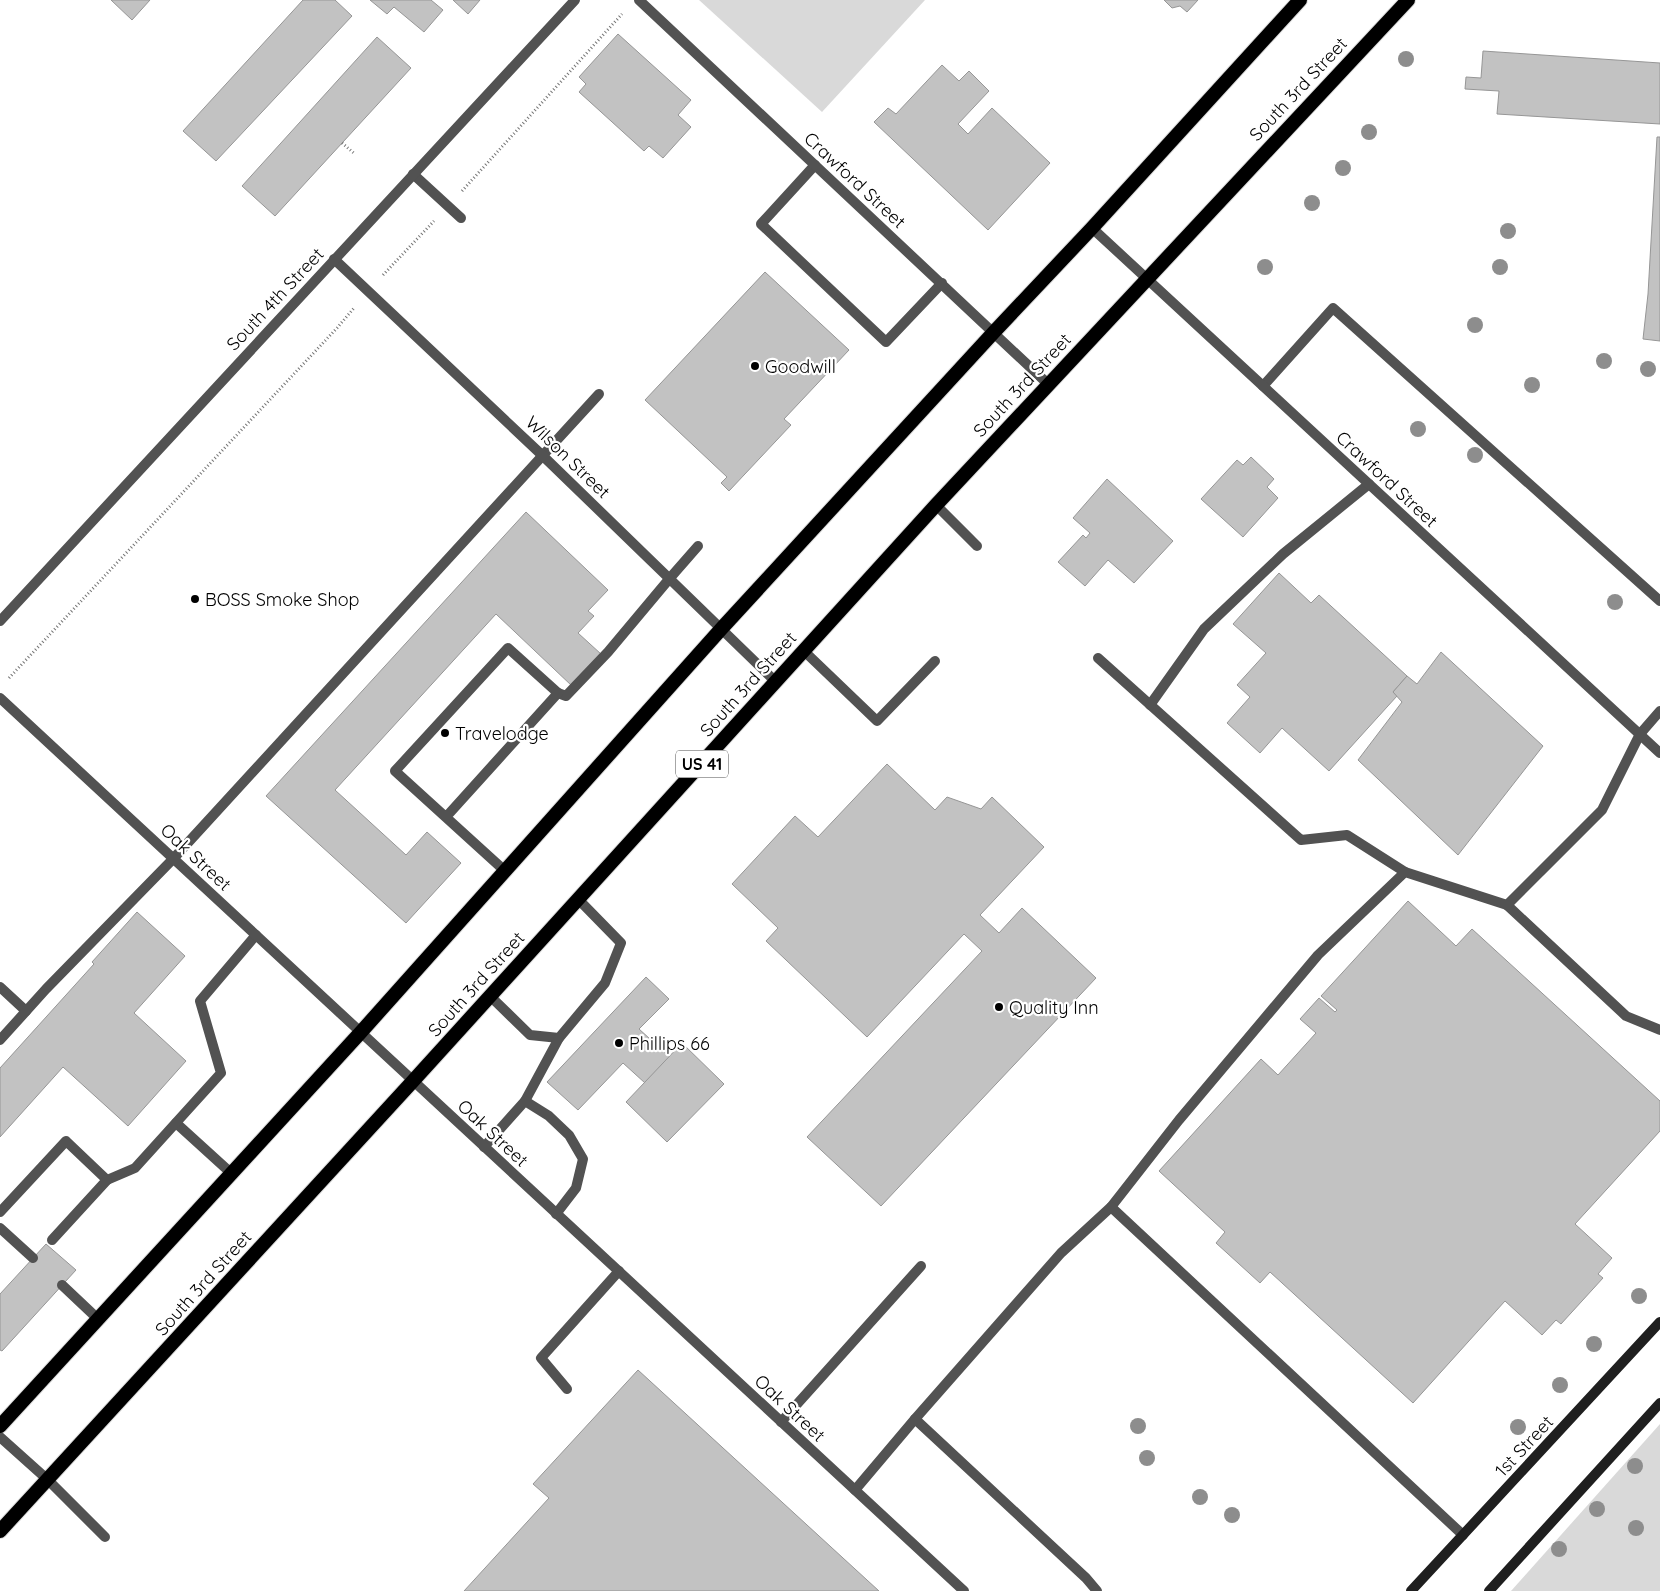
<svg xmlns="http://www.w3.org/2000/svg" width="1660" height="1591" font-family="Quicksand,sans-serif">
<rect width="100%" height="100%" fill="#fff"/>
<g fill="#d9d9d9">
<path d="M699,0H925L822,112Z"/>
<path d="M1660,1424V1591H1511Z"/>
</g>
<g fill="#c2c2c2" stroke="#969696">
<path d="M111,0H150L132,20Z"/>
<path d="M303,0H335L352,16L216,161L183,131Z"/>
<path d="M370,0H431L443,10L424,32L394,7L387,14Z"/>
<path d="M453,0H480L468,14Z"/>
<path d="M1164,0H1198L1187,12L1180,6L1172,8Z"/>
<path d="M618,34L691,100L678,115L691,127L663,158L649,146L644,151L579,92L586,84L579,77Z"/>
<path d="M377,37L411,68L275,216L242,186Z"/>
<path d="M1483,51L1660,63V124L1497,114L1499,91L1465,89L1466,77L1481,78Z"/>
<path d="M942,65L959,81L969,71L989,91L958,124L968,134L992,108L1050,163L988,230L874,122L888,108L896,114Z"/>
<path d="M1657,137H1660V341L1643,339L1648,294Z"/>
<path d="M765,272L849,350L784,419L791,425L729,491L721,483L727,477L645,400Z"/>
<path d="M1251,457L1274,479L1267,487L1278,498L1243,537L1201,499L1237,460L1243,465Z"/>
<path d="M1107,479L1173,541L1134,583L1108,560L1085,586L1058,562L1083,535L1086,538L1090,533L1073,518Z"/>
<path d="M526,512L608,590L588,611L594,616L578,633L601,654L572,686L496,614L335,790L406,855L427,832L461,863L406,923L266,796Z"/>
<path d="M1279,573L1311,603L1319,595L1407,676L1393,692L1397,696L1329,771L1282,728L1260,753L1227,723L1250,697L1237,685L1266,653L1233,624Z"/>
<path d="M1441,652L1543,746L1458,855L1358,760L1402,702L1393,692L1407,676L1417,684Z"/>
<path d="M887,764L935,810L947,797L981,809L992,797L1044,847L980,915L999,933L1022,908L1096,978L881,1206L807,1137L982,951L964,934L867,1037L766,941L778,928L732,884L795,816L818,837Z"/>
<path d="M1408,901L1456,946L1472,929L1660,1101V1131L1575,1224L1612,1258L1598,1274L1603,1278L1561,1324L1556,1320L1542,1335L1505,1301L1413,1403L1270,1272L1260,1283L1216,1243L1225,1232L1159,1171L1261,1059L1278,1075L1316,1033L1300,1019L1319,998L1335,1012L1337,1010L1321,996Z"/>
<path d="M137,912L185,956L134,1013L186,1061L128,1126L63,1067L0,1137V1068L94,964L92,962Z"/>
<path d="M646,977L669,999L639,1029L670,1057L645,1083L623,1063L578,1110L547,1082Z"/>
<path d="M682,1043L724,1084L667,1142L626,1102Z"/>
<path d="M46,1244L76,1270L2,1351L0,1350V1294Z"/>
<path d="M638,1370L879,1591H464L549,1498L533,1484Z"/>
</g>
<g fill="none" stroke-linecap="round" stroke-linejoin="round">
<defs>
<g id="trunk">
<path d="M0,1426L361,1032L722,628L994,332L1092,228L1300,0"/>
<path d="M0,1531L413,1081L936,505L1408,0"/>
</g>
</defs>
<use href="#trunk" stroke="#dbdbdb" stroke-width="16"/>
<g stroke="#747474" stroke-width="3" stroke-dasharray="1 2.5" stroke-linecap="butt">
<path d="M342,143L355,154"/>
<path d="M462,191L622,14"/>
<path d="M383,275L434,221"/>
<path d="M9,678L337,328L354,308"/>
</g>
<g stroke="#525252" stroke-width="10">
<path d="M815,165L761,224L886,342L942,283"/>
<path d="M413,174L461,218"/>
<path d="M1263,386L1333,308L1660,601"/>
<path d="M936,505L977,546"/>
<path d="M804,651L877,721L935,661"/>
<path d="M1098,658L1301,840L1347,835L1405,872"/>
<path d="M558,693L566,696L608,652L670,578L698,546"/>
<path d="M1150,705L1204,629L1283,554L1369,484"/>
<path d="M446,817L558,693L508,648L395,771L505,871"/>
<path d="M1507,905L1626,1016L1660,1030"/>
<path d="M0,987L26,1011"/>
<path d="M490,996L530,1035L559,1038L605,983L621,943L578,899"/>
<path d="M0,1040L46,989L173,859L599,394"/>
<path d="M525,1101L559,1038"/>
<path d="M176,1123L231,1173"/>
<path d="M484,1147L525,1101L549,1116L569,1135L583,1159L576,1188L556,1214"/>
<path d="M1111,1207L1179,1120L1318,955L1405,872L1507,905L1602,810L1640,734L1660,711"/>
<path d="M0,1212L66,1141L107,1180L135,1168L221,1073L200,1001L256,935"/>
<path d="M0,1228L33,1258"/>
<path d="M52,1240L107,1180"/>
<path d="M62,1285L98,1319"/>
<path d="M567,1389L541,1358L619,1271"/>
<path d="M915,1419L1086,1578L1097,1591"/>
<path d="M781,1422L921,1266"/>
<path d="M48,1480L105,1537"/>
<path d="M855,1490L915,1419L1061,1253L1111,1207L1463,1535"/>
</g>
<g stroke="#525252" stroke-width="10">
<path d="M639,0L1048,384"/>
<path d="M1092,228L1660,753"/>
<path d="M334,259L543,456L776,682"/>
<path d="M0,621L575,0"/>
<path d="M0,698L964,1591"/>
<path d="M0,1437L48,1480"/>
</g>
<g stroke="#1f1f1f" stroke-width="10">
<path d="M1411,1591L1660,1322"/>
<path d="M1489,1591L1660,1403"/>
</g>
<use href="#trunk" stroke="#000" stroke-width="14"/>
</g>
<g fill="#8d8d8d">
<circle cx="1406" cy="59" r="8"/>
<circle cx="1369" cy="132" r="8"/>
<circle cx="1343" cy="168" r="8"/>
<circle cx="1312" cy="203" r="8"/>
<circle cx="1508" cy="231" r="8"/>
<circle cx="1265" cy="267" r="8"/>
<circle cx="1500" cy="267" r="8"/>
<circle cx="1475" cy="325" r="8"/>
<circle cx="1604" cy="361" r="8"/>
<circle cx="1648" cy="369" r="8"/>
<circle cx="1532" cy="385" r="8"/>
<circle cx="1418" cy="429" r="8"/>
<circle cx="1475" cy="455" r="8"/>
<circle cx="1615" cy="602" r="8"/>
<circle cx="1639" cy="1296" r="8"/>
<circle cx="1594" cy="1344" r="8"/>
<circle cx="1560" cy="1385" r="8"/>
<circle cx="1138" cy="1426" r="8"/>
<circle cx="1518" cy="1427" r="8"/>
<circle cx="1147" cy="1458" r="8"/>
<circle cx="1635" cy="1466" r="8"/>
<circle cx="1200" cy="1497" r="8"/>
<circle cx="1597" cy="1509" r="8"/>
<circle cx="1232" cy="1515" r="8"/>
<circle cx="1636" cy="1528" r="8"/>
<circle cx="1559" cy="1549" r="8"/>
</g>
<g fill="#000" stroke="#fff" stroke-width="2">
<circle cx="755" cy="366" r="5"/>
<circle cx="195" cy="599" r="5"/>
<circle cx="445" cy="733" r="5"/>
<circle cx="999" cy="1007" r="5"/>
<circle cx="619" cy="1043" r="5"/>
</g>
<g text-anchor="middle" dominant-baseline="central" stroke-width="4.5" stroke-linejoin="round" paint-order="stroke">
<rect fill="#fff" stroke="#4c4c4c" stroke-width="1" x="676" y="750.5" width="52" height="27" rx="4"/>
<g font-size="16" font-weight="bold" fill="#000">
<text x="702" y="764">US 41</text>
</g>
<g font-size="18" fill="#000" stroke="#fff">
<text transform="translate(1298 89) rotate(-47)">South 3rd Street</text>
<text transform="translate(855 180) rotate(43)">Crawford Street</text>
<text transform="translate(275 299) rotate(-47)">South 4th Street</text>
<text transform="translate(1022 385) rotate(-47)">South 3rd Street</text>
<text transform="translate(568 457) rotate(44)">Wilson Street</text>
<text transform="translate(1387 479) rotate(43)">Crawford Street</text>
<text transform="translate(748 684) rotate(-48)">South 3rd Street</text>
<text transform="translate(196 857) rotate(43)">Oak Street</text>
<text transform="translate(476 984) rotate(-48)">South 3rd Street</text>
<text transform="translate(493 1133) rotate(43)">Oak Street</text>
<text transform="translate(203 1283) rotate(-48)">South 3rd Street</text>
<text transform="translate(790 1408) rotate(43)">Oak Street</text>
<text transform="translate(1524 1446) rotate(-47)">1st Street</text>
</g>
<g font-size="18" fill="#000" stroke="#fff" text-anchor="start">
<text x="765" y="366">Goodwill</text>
<text x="205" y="599">BOSS Smoke Shop</text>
<text x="455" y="733">Travelodge</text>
<text x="1009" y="1007">Quality Inn</text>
<text x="629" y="1043">Phillips 66</text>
</g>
</g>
</svg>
